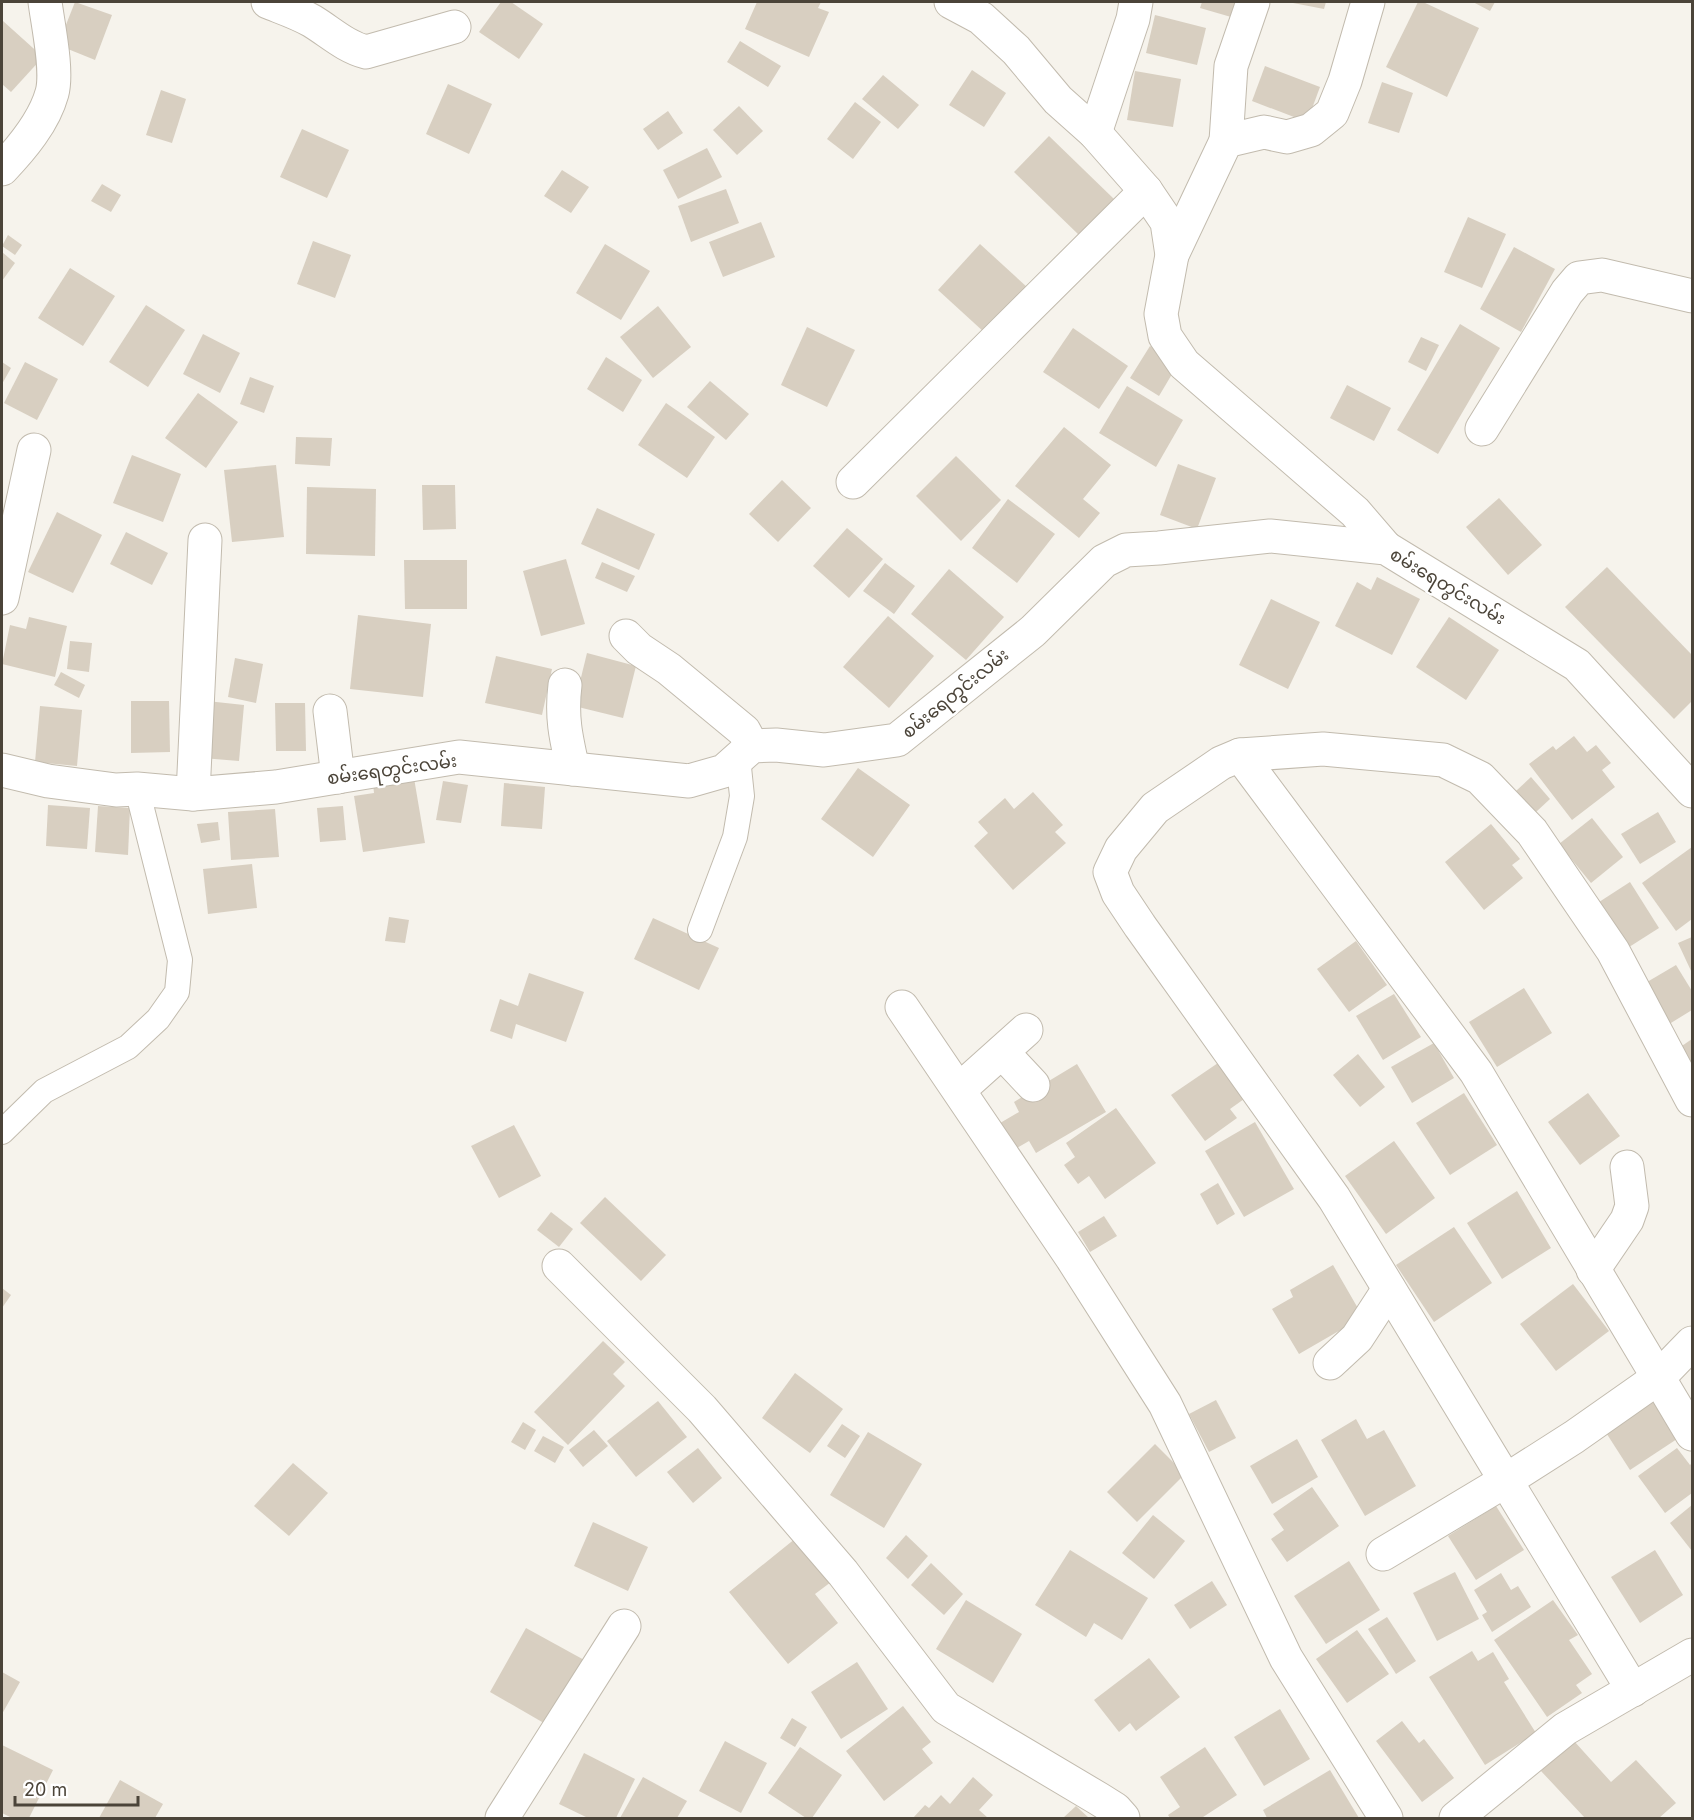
<svg xmlns="http://www.w3.org/2000/svg" width="1694" height="1820" font-family="Inter,'Noto Sans Myanmar',sans-serif">
<rect width="100%" height="100%" fill="#f6f3ec"/>
<g fill="#d8cfc1">
<path d="M75,2L112,15L95,60L58,45Z"/>
<path d="M501,2H511L543,24L519,59L479,32Z"/>
<path d="M757,2H821L818,8L829,12L809,57L745,29Z"/>
<path d="M1202,2H1243L1238,19L1200,8Z"/>
<path d="M1418,2H1423L1479,28L1447,97L1386,67Z"/>
<path d="M1473,2H1495L1490,11Z"/>
<path d="M1293,3V2H1326L1324,9Z"/>
<path d="M1155,15L1206,28L1197,65L1146,53Z"/>
<path d="M3,21L43,57L11,92L2,84Z"/>
<path d="M740,41L781,66L768,87L727,62Z"/>
<path d="M1265,66L1320,87L1307,122L1252,101Z"/>
<path d="M972,70L1006,93L984,127L949,105Z"/>
<path d="M1135,71L1181,79L1173,127L1127,120Z"/>
<path d="M883,75L919,105L898,129L862,99Z"/>
<path d="M1382,82L1413,93L1399,133L1368,123Z"/>
<path d="M448,84L492,104L469,154L426,134Z"/>
<path d="M161,90L186,99L172,143L146,135Z"/>
<path d="M855,102L881,122L853,159L827,139Z"/>
<path d="M739,106L763,131L737,155L713,130Z"/>
<path d="M668,111L683,133L658,150L643,129Z"/>
<path d="M302,129L349,150L327,198L280,177Z"/>
<path d="M1049,136L1115,200L1080,236L1014,172Z"/>
<path d="M707,148L722,177L678,199L663,170Z"/>
<path d="M562,170L589,187L571,213L544,196Z"/>
<path d="M102,184L121,195L111,212L91,201Z"/>
<path d="M726,189L739,223L691,242L678,206Z"/>
<path d="M1468,217L1506,234L1482,288L1444,272Z"/>
<path d="M761,222L775,257L723,277L709,242Z"/>
<path d="M8,235L22,245L15,255L2,246Z"/>
<path d="M313,241L351,255L335,298L297,284Z"/>
<path d="M605,244L650,271L621,320L576,293Z"/>
<path d="M980,244L1028,288L985,333L938,290Z"/>
<path d="M1514,247L1555,269L1521,332L1480,309Z"/>
<path d="M2,252L15,263L2,281Z"/>
<path d="M70,268L115,296L83,346L38,318Z"/>
<path d="M146,305L185,330L148,387L109,362Z"/>
<path d="M658,306L691,347L653,378L620,337Z"/>
<path d="M1460,324L1500,348L1438,454L1397,430Z"/>
<path d="M807,327L855,350L827,407L781,385Z"/>
<path d="M1073,328L1128,366L1099,409L1043,372Z"/>
<path d="M203,334L240,353L220,393L183,374Z"/>
<path d="M1421,337L1439,345L1426,371L1408,362Z"/>
<path d="M1150,346L1178,364L1159,396L1130,378Z"/>
<path d="M606,357L642,380L623,412L587,389Z"/>
<path d="M2,362L11,368L2,384Z"/>
<path d="M25,362L58,379L37,420L4,403Z"/>
<path d="M250,377L274,386L264,413L240,404Z"/>
<path d="M710,381L749,414L726,440L687,407Z"/>
<path d="M1347,385L1391,408L1374,441L1330,418Z"/>
<path d="M1127,386L1183,420L1156,467L1099,433Z"/>
<path d="M198,393L238,422L206,468L165,438Z"/>
<path d="M666,403L715,437L687,478L638,445Z"/>
<path d="M1064,427L1111,465L1083,499L1100,513L1079,538L1015,486Z"/>
<path d="M296,437L332,438L330,466L295,464Z"/>
<path d="M132,455L181,474L163,522L113,503Z"/>
<path d="M956,456L1001,500L961,541L916,496Z"/>
<path d="M1178,464L1216,478L1197,529L1160,515Z"/>
<path d="M276,465L284,537L232,542L224,470Z"/>
<path d="M782,480L811,508L778,542L749,514Z"/>
<path d="M422,485H455L456,529L423,530Z"/>
<path d="M307,487L376,489L375,556L306,554Z"/>
<path d="M1499,498L1542,545L1508,575L1466,527Z"/>
<path d="M1008,499L1055,534L1017,583L972,548Z"/>
<path d="M597,508L655,534L639,570L581,544Z"/>
<path d="M57,512L102,535L73,593L28,572Z"/>
<path d="M847,528L883,559L849,598L813,566Z"/>
<path d="M126,532L168,553L152,585L110,564Z"/>
<path d="M566,559L585,624L541,636L523,571Z"/>
<path d="M404,560H467V609H405Z"/>
<path d="M602,562L635,576L627,592L595,578Z"/>
<path d="M885,563L915,586L894,614L863,591Z"/>
<path d="M1607,567L1692,655V701L1674,719L1565,607Z"/>
<path d="M949,569L1004,617L966,660L911,614Z"/>
<path d="M1377,577L1420,599L1392,655L1335,626L1357,582L1371,590Z"/>
<path d="M1271,599L1320,622L1288,689L1239,665Z"/>
<path d="M358,615L431,624L423,697L350,689Z"/>
<path d="M888,616L934,656L889,708L843,667Z"/>
<path d="M29,617L67,626L55,677L2,664L10,625L26,629Z"/>
<path d="M1449,617L1499,650L1466,700L1416,667Z"/>
<path d="M70,641L92,643L89,672L67,669Z"/>
<path d="M587,653L636,666L623,718L574,706Z"/>
<path d="M496,656L552,669L542,715L485,703Z"/>
<path d="M235,658L263,664L256,703L228,697Z"/>
<path d="M61,672L85,685L79,698L54,685Z"/>
<path d="M131,701H169L170,752L131,753Z"/>
<path d="M207,701L244,705L239,761L202,758Z"/>
<path d="M275,703H305L306,751H276Z"/>
<path d="M40,706L82,710L77,766L35,762Z"/>
<path d="M1574,736L1587,752L1596,745L1611,763L1602,770L1615,787L1572,820L1529,764L1553,746L1556,750Z"/>
<path d="M858,768L910,805L873,857L821,819Z"/>
<path d="M1531,777L1550,799L1536,812L1516,791Z"/>
<path d="M414,778L425,843L363,852L354,796L374,793L373,784Z"/>
<path d="M443,781L468,785L461,823L436,820Z"/>
<path d="M504,783L545,787L542,829L501,826Z"/>
<path d="M1033,792L1063,825L1055,832L1066,843L1013,890L974,846L988,833L978,822L1005,798L1014,809Z"/>
<path d="M48,805L90,808L87,849L46,846Z"/>
<path d="M98,806L130,808L128,855L95,852Z"/>
<path d="M343,806L346,840L320,842L317,808Z"/>
<path d="M275,809L279,857L231,860L228,812Z"/>
<path d="M1658,812L1676,842L1640,864L1621,834Z"/>
<path d="M1592,818L1623,857L1591,883L1559,844Z"/>
<path d="M218,822L220,840L201,843L197,824Z"/>
<path d="M1491,824L1520,859L1512,865L1523,878L1484,910L1445,862Z"/>
<path d="M1692,847V919L1676,931L1642,883Z"/>
<path d="M252,864L257,908L208,914L203,869Z"/>
<path d="M1630,882L1659,928L1626,949L1596,904Z"/>
<path d="M389,917L409,920L405,943L385,941Z"/>
<path d="M653,918L719,948L699,990L634,959Z"/>
<path d="M1692,937V973L1678,943Z"/>
<path d="M1356,941L1387,985L1349,1012L1317,969Z"/>
<path d="M1676,965L1692,991V1010L1666,1026L1642,985Z"/>
<path d="M529,973L584,992L566,1042L516,1024L512,1039L490,1031L500,999L518,1006Z"/>
<path d="M1524,988L1552,1033L1497,1067L1469,1022Z"/>
<path d="M1394,994L1421,1037L1383,1060L1356,1016Z"/>
<path d="M1692,1039V1076L1676,1050Z"/>
<path d="M1434,1043L1454,1078L1412,1103L1391,1067Z"/>
<path d="M1358,1054L1385,1087L1360,1107L1333,1075Z"/>
<path d="M1218,1063L1244,1099L1230,1109L1237,1118L1205,1141L1171,1095Z"/>
<path d="M1077,1064L1106,1112L1036,1153L1029,1141L1010,1152L995,1126L1019,1112L1014,1102Z"/>
<path d="M1464,1093L1497,1145L1450,1175L1416,1123Z"/>
<path d="M1588,1093L1620,1136L1580,1165L1548,1122Z"/>
<path d="M1116,1108L1156,1163L1105,1199L1089,1176L1078,1184L1064,1165L1075,1157L1066,1143Z"/>
<path d="M1255,1122L1294,1189L1244,1217L1205,1151Z"/>
<path d="M514,1125L541,1176L499,1198L471,1146Z"/>
<path d="M1394,1141L1435,1198L1386,1234L1345,1176Z"/>
<path d="M1218,1183L1235,1214L1217,1225L1200,1194Z"/>
<path d="M1517,1191L1551,1248L1502,1279L1467,1223Z"/>
<path d="M605,1197L666,1255L641,1281L580,1223Z"/>
<path d="M551,1212L573,1229L559,1247L537,1230Z"/>
<path d="M1104,1216L1117,1236L1090,1252L1078,1232Z"/>
<path d="M1454,1227L1492,1283L1434,1322L1396,1265Z"/>
<path d="M1333,1265L1363,1317L1299,1354L1272,1309L1293,1297L1290,1290Z"/>
<path d="M1573,1284L1609,1331L1556,1371L1520,1324Z"/>
<path d="M2,1288L11,1295L2,1308Z"/>
<path d="M603,1341L625,1362L613,1374L625,1386L568,1445L534,1412Z"/>
<path d="M795,1373L843,1409L810,1453L762,1418Z"/>
<path d="M1653,1395L1680,1437L1630,1470L1603,1428Z"/>
<path d="M1216,1400L1236,1438L1209,1452L1189,1414Z"/>
<path d="M658,1401L687,1437L636,1477L607,1441Z"/>
<path d="M1356,1419L1367,1439L1384,1430L1416,1486L1365,1516L1321,1440Z"/>
<path d="M523,1422L536,1430L525,1450L511,1442Z"/>
<path d="M842,1424L860,1436L845,1458L827,1446Z"/>
<path d="M594,1430L608,1446L583,1467L569,1450Z"/>
<path d="M868,1432L922,1464L884,1528L830,1495Z"/>
<path d="M543,1436L564,1447L555,1463L534,1451Z"/>
<path d="M1297,1439L1318,1477L1272,1504L1250,1466Z"/>
<path d="M1155,1444L1185,1474L1137,1522L1107,1492Z"/>
<path d="M698,1448L722,1478L693,1503L667,1472Z"/>
<path d="M1677,1448L1690,1465L1692,1463V1493L1665,1513L1638,1476Z"/>
<path d="M293,1463L328,1493L289,1536L254,1506Z"/>
<path d="M1312,1487L1339,1526L1287,1562L1271,1539L1284,1530L1273,1514Z"/>
<path d="M1692,1505V1551L1670,1523Z"/>
<path d="M1496,1506L1524,1550L1476,1580L1448,1536Z"/>
<path d="M1153,1515L1185,1541L1154,1579L1122,1553Z"/>
<path d="M593,1522L648,1547L628,1591L574,1566Z"/>
<path d="M906,1535L928,1556L908,1579L886,1558Z"/>
<path d="M796,1538L831,1582L815,1594L838,1623L788,1664L729,1592Z"/>
<path d="M1070,1550L1148,1598L1122,1640L1094,1623L1086,1637L1035,1605Z"/>
<path d="M1655,1550L1683,1595L1640,1623L1611,1577Z"/>
<path d="M1349,1561L1380,1610L1326,1644L1294,1596Z"/>
<path d="M931,1563L963,1594L944,1615L911,1585Z"/>
<path d="M1455,1572L1479,1619L1437,1641L1413,1593Z"/>
<path d="M1501,1573L1511,1590L1518,1586L1531,1607L1492,1632L1482,1615L1487,1612L1474,1590Z"/>
<path d="M1212,1581L1227,1605L1190,1629L1174,1605Z"/>
<path d="M966,1600L1022,1634L993,1683L936,1649Z"/>
<path d="M1553,1600L1578,1635L1569,1640L1592,1674L1576,1685L1582,1693L1547,1717L1494,1640Z"/>
<path d="M1387,1617L1416,1661L1396,1674L1368,1629Z"/>
<path d="M526,1628L586,1661L549,1726L490,1692Z"/>
<path d="M1357,1630L1389,1674L1347,1703L1316,1659Z"/>
<path d="M1472,1651L1478,1661L1493,1652L1509,1679L1504,1682L1536,1733L1485,1765L1429,1677Z"/>
<path d="M1149,1658L1180,1697L1136,1731L1130,1723L1119,1732L1094,1700Z"/>
<path d="M857,1662L888,1709L841,1739L811,1692Z"/>
<path d="M2,1672L20,1682L2,1714Z"/>
<path d="M903,1706L931,1742L922,1749L933,1763L884,1801L846,1751Z"/>
<path d="M1280,1709L1310,1759L1264,1786L1234,1737Z"/>
<path d="M792,1718L807,1727L795,1747L780,1738Z"/>
<path d="M1402,1721L1419,1743L1424,1739L1454,1778L1422,1802L1376,1741Z"/>
<path d="M725,1741L767,1763L741,1813L699,1791Z"/>
<path d="M1574,1741L1611,1782L1636,1760L1676,1803L1659,1818H1585L1541,1771Z"/>
<path d="M2,1745L53,1770L29,1818H12L2,1813Z"/>
<path d="M800,1747L842,1775L812,1818H806L768,1793Z"/>
<path d="M1205,1747L1237,1795L1203,1817L1204,1818H1170L1168,1815L1180,1807L1160,1777Z"/>
<path d="M584,1753L635,1779L616,1818H588L559,1804Z"/>
<path d="M1330,1770L1359,1818H1267L1263,1810Z"/>
<path d="M643,1777L687,1801L677,1818H620Z"/>
<path d="M973,1777L993,1795L979,1810L988,1818H913L925,1805L929,1808L941,1795L950,1804Z"/>
<path d="M120,1780L163,1804L155,1818H99Z"/>
<path d="M1076,1806L1089,1818H1063Z"/>
</g>
<g fill="none" stroke-linecap="round" stroke-linejoin="round">
<defs>
<g id="service">
<path d="M700,930L735,837L742,796L738,758"/>
<path d="M2,1132L44,1091L128,1047L158,1019L177,992L180,960L137,789"/>
</g>
<g id="minor">
<path d="M268,2C283,8 298,13 312,21C330,32 346,47 366,52L454,27"/>
<path d="M951,2L981,18L1016,50L1058,100L1095,133L1146,191L1167,222L1172,255L1161,314L1165,336L1184,364L1355,512L1386,548"/>
<path d="M1095,133L1133,19L1136,2"/>
<path d="M1226,141L1231,66L1253,2"/>
<path d="M2,169C22,148 44,122 52,93C58,71 48,25 45,2"/>
<path d="M1172,255L1226,141L1264,132L1287,137L1311,130L1332,113L1345,81L1368,2"/>
<path d="M1482,429L1567,292L1579,278L1602,275L1692,296"/>
<path d="M853,482L1146,191"/>
<path d="M2,598L34,450"/>
<path d="M626,636L639,649L669,669L744,731L752,746"/>
<path d="M565,685C561,717 566,738 573,769"/>
<path d="M330,711L338,777"/>
<path d="M1240,755L1476,1072L1692,1434"/>
<path d="M2,770L48,781L116,790L137,789L193,794L276,787L459,757L689,781L724,771L752,746L776,745L824,750L897,740L1033,631L1104,561L1126,550L1159,548L1270,536L1386,548L1577,665L1692,791"/>
<path d="M193,794L205,540"/>
<path d="M902,1007L1072,1258L1165,1404L1286,1658L1386,1818"/>
<path d="M1002,1052L1033,1085"/>
<path d="M959,1090L1026,1030"/>
<path d="M559,1266L702,1409L843,1573L946,1708L1099,1799L1115,1809L1123,1818"/>
<path d="M1593,1270L1627,1220L1632,1206L1627,1167"/>
<path d="M1330,1363L1357,1338L1389,1289"/>
<path d="M1383,1554L1505,1481L1574,1437L1658,1378L1692,1343"/>
<path d="M1633,1690L1334,1198L1140,926L1118,893L1110,872L1121,849L1155,808L1221,763L1240,755L1323,749L1443,760L1480,778L1532,832L1613,951L1692,1100"/>
<path d="M502,1818L624,1626"/>
<path d="M1456,1818L1565,1729L1692,1655"/>
</g>
</defs>
<use href="#service" stroke="#c2bbae" stroke-width="26"/>
<use href="#minor" stroke="#c2bbae" stroke-width="35"/>
<use href="#service" stroke="#fff" stroke-width="24"/>
<use href="#minor" stroke="#fff" stroke-width="33"/>
</g>
<g text-anchor="middle" dominant-baseline="central" stroke-width="5" stroke-linejoin="round" paint-order="stroke">
<g font-size="18" fill="#4b4439" stroke="#fff">
<text transform="translate(1448 586) rotate(31)">စမ်းရေတွင်းလမ်း</text>
<text transform="translate(955 693) rotate(-39)">စမ်းရေတွင်းလမ်း</text>
<text transform="translate(392 769) rotate(-8)">စမ်းရေတွင်းလမ်း</text>
</g>
</g>
<rect width="1694" height="1820" fill="none" stroke="#4b4439" stroke-width="6"/>
<path d="M15 1796v9h123v-9" fill="none" stroke="#4b4439" stroke-width="3"/>
<text x="24" y="1796" font-size="18" fill="#4b4439" stroke="#ffffff" stroke-width="4.5" paint-order="stroke">20 m</text>
</svg>
